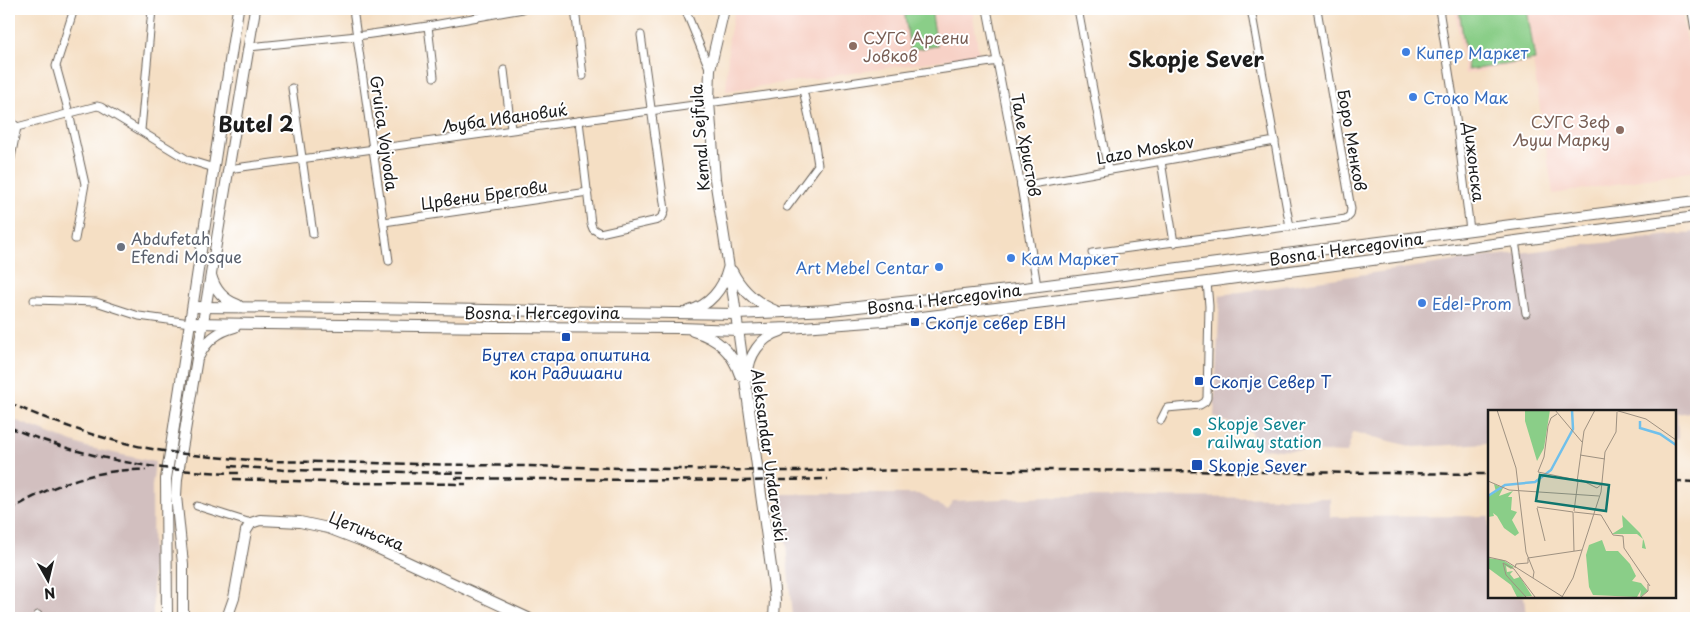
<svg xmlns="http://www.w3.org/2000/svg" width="1705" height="627" font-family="'Playpen Sans',sans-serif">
<rect width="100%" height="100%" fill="#fff"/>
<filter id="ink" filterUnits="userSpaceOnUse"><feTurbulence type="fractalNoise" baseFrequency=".02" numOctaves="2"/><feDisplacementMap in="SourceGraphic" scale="10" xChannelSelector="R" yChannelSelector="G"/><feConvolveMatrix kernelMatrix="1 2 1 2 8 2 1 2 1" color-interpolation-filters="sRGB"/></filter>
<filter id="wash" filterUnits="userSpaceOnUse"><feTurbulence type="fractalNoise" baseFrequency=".0096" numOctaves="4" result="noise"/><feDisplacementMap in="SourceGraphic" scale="20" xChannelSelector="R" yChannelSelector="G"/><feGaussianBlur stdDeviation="1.12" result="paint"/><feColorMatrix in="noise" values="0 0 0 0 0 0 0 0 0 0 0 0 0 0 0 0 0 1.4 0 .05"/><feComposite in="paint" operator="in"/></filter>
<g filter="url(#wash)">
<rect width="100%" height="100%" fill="#f5dfc4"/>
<g fill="#f7d1c6">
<path d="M735,9H972L979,55L726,91L729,37Z"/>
<path d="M1455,9H1681L1696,89V171L1553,194L1533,62L1465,74Z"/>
</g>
<g fill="#d2bfbf">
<path d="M1696,232V411L1677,414L1678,439H1674V411H1489V443L1414,447L1353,432L1347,453L1259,449L1250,431L1214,417L1220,295L1484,257Z"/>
<path d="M9,418L86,447L155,462L152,486L153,618H9Z"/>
<path d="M782,494H918L947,509L953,501L1049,497L1330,498V517L1489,516V596H1524L1526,618H792Z"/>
</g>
<g fill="#8ace88" stroke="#537552">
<path d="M904,9H931L937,46L910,50Z"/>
<path d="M1459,9H1527L1535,60L1468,70Z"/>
</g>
</g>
<g filter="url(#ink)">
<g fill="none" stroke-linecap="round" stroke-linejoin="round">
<defs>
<g id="street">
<path d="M74,9L56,66L69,113L85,184L75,239"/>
<path d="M353,9L389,261"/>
<path d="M575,9L583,76"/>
<path d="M685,9L709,68"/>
<path d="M987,9L1021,186L1037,286"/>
<path d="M1078,9L1108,170"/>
<path d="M1251,9L1290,227"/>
<path d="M1439,9L1454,103L1470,230"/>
<path d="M428,26L434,77"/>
<path d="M249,47L357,36L428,26L523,9"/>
<path d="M504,70L511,129"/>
<path d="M292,88L313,234"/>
<path d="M9,119L17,127"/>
<path d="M579,121L591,224L593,229L600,233L658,220L663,216L665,210L641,35"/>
<path d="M17,127L97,106L101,107L188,160L214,168"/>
<path d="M141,130L152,9"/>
<path d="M1161,161L1174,243"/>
<path d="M9,168L17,127"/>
<path d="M228,169L803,90L998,61"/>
<path d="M1021,186L1275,141"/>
<path d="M787,207L818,165L814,139L803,90"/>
<path d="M384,222L588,192"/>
<path d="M1515,241L1526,313"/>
<path d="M1092,253L1346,219L1350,215L1351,209L1317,9"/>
<path d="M34,300L96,302L139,316L190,323"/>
<path d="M1161,420L1167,408L1200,405L1205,402L1207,398L1209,306L1207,282"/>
<path d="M197,506L251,523"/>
<path d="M38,615L40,618"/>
</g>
<g id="secondary">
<path d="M724,9L710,69L709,102L715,179L734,300L773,581L775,600L774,618"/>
<path d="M1693,9L1696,27"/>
<path d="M732,271C741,289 756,303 776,311"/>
<path d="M211,275C215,291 224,300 238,305"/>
<path d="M193,307L367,308L736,314L831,310L1008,290L1696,201"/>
<path d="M689,311C709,306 723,289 728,269"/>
<path d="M190,323L495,327L680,328L738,330L789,328L897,320L1207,282L1696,217"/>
<path d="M693,331C717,338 732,351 740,375"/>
<path d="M199,356C206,341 219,331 235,327"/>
<path d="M748,377C747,356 761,337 781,331"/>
<path d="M167,618L166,479L238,9"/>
<path d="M183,618V564L176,496L177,479L255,9"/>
<path d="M227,618L234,598L246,531L251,523L260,520L300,522L328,528L362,541L528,618"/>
</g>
</defs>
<use href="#street" stroke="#686057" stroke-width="9"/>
<use href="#secondary" stroke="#686057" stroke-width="12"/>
<use href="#street" stroke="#fff" stroke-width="7"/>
<use href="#secondary" stroke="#fff" stroke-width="10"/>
<g stroke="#1c1c1c" stroke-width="2.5" stroke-dasharray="8 4" stroke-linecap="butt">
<path d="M9,403C46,419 85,434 125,443C172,455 221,458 269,461L776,471L1052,470L1489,474"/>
<path d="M9,427C82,458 163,473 243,473"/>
<path d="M229,466L286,470L464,473"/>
<path d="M455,478L740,481L828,479"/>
<path d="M233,479L360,483L466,484"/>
<path d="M1674,481L1696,482"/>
<path d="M9,511C50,485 97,468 146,470"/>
</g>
</g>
</g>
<g fill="#8d6e63" stroke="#fff" stroke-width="2">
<circle cx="853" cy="46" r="5"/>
<circle cx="1620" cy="130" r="5"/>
</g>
<g fill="#3f7fe0" stroke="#fff" stroke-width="2">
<circle cx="1406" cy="52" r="5"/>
<circle cx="1413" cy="97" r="5"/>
<circle cx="1011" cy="258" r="5"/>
<circle cx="939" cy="267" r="5"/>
<circle cx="1422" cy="303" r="5"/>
</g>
<circle fill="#6b7280" stroke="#fff" stroke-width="2" cx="121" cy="247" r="5"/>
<g fill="#1a4fb4" stroke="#fff" stroke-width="2">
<rect x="910" y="317" width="10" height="10" rx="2.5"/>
<rect x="561" y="332" width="10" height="10" rx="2.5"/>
<rect x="1194" y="376" width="10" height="10" rx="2.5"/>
<rect x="1191" y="459" width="12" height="12" rx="2.5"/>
</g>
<circle fill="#0f9aa8" stroke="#fff" stroke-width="2" cx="1197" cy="432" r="5"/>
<g text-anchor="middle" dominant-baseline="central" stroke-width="4" stroke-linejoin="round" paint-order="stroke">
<g font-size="16" fill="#785e54" stroke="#fff" text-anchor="start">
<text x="863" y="37">СУГС Арсени<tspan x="863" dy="18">Јовков</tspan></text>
<text x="1610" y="121" text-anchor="end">СУГС Зеф<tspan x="1610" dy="18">Љуш Марку</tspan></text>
</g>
<g font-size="16" fill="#366cbe" stroke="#fff" text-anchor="start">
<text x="1416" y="52">Кипер Маркет</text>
<text x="1423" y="97">Стоко Мак</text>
<text x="1021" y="258">Кам Маркет</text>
<text x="929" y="267" text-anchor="end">Art Mebel Centar</text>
<text x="1432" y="303">Edel-Prom</text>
</g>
<g font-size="16" fill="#1c1c1c" stroke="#fff">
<text transform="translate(504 117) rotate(-8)">Љуба Ивановиќ</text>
<text transform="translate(385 133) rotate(82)">Gruica Vojvoda</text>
<text transform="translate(699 138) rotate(-94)">Kemal Sejfula</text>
<text transform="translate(1353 140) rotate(80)">Боро Менков</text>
<text transform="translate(1027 145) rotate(80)">Тале Христов</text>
<text transform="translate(1145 149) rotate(-10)">Lazo Moskov</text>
<text transform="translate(1475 162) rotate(83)">Дижонска</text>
<text transform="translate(484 194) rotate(-8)">Црвени Брегови</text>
<text transform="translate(1346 248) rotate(-8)">Bosna i Hercegovina</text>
<text transform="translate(944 298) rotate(-7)">Bosna i Hercegovina</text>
<text x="542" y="312">Bosna i Hercegovina</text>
<text transform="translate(770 455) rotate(82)">Aleksandar Urdarevski</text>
<text transform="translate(367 530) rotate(22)">Цетињска</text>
</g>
<g font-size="16" fill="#5b616d" stroke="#fff" text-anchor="start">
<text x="131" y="238">Abdufetah<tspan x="131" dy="18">Efendi Mosque</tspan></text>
</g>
<g font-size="16" fill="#164399" stroke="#fff" text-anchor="start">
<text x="925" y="322">Скопје север ЕВН</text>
<text x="566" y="354" text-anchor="middle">Бутел стара општина<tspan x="566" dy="18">кон Радишани</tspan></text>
<text x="1209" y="381">Скопје Север Т</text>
<text x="1208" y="465">Skopje Sever</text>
</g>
<g font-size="16" fill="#0d838f" stroke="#fff" text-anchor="start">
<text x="1207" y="423">Skopje Sever<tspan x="1207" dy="18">railway station</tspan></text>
</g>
<g font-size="21" font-weight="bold" fill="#1c1c1c" stroke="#fff">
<text x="1196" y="58">Skopje Sever</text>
<text x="256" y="123">Butel 2</text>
</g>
</g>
<g transform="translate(1488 410)">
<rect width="188" height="188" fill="#f5dfc4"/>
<path d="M37,0H62L56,38L49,51L37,11ZM6,74L15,78L11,86L25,81L20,87H24L23,100L29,102L24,110L31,123L27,126L16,118L9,106L5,103L6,106L0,107V85L8,82ZM134,105L152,123L156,131L158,139L154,138L155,129L149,124H124L135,117ZM114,130L118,141H130L142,154L148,166L144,171L153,173L160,181L152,187L153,180L149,187L105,185L101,177L98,145L101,135ZM0,148L15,150L26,157L23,159L18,156L19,162L25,161L22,164L26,169L32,167L44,186L29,187L23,175L0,158Z" fill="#8ace88"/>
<path fill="none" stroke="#70c0eb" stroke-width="2.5" d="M152,11V18L172,24L188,35M0,86L17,75L47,72L63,60L85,19L84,0"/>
<path fill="none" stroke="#9e9181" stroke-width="1" d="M9,0L28,58L38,142L46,162L45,168M67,0L94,32M127,0L158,9L188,30M69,4L63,8L60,16L56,47L50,62L89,70M92,45L117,49M93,70L109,78L115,73M0,71L21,80L111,86M89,72L96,21L107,0M49,97L85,102M49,98L57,131M86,101L90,71M85,102L86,141M86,102L113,105L125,125L135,126L136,138L162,176M0,147L18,151L75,187M40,148L94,140M27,158L28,154L40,153V148M38,187L18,165L15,153L26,159L47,187M74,187L85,168L113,82L117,42L128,22L129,2M153,187L160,181V174"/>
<path fill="#0f766e" fill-opacity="0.15" stroke="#0f766e" stroke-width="2.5" d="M52,65L121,75L118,101L48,91Z"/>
<rect width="188" height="188" fill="none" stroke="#1c1c1c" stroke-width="2.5"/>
</g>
<rect width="1705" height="627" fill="none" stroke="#fff" stroke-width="30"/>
<g transform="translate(48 580) rotate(172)" stroke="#ffffff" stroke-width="4" paint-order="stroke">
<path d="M0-4L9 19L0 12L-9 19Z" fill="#1c1c1c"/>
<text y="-8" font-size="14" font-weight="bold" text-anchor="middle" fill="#1c1c1c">N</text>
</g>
</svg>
